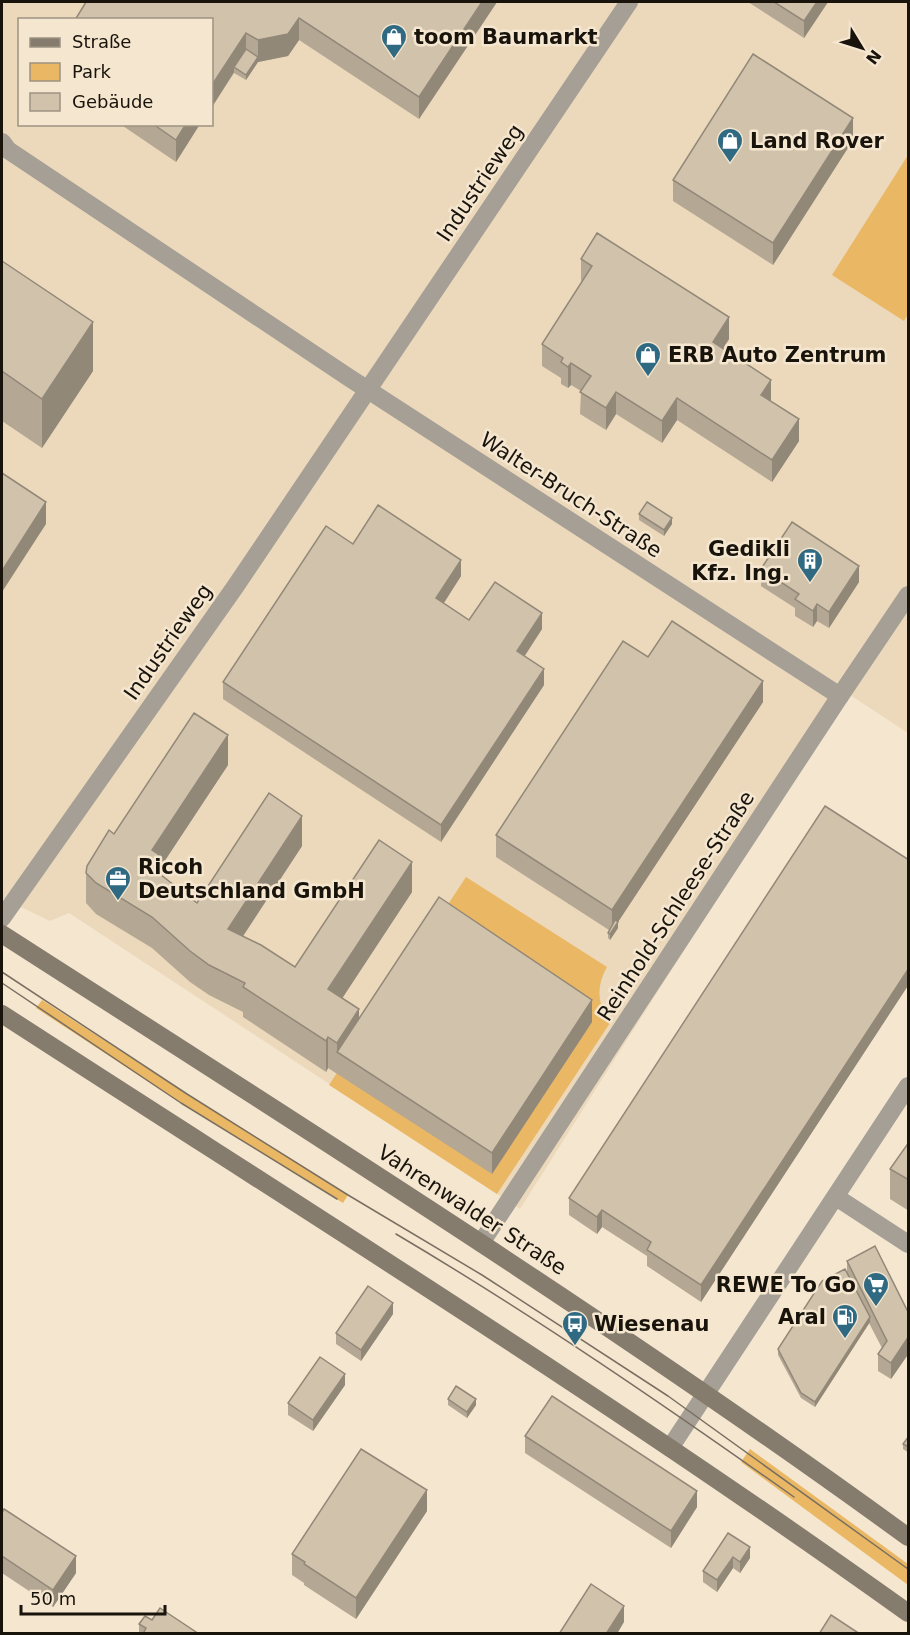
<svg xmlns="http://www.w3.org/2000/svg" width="910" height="1635" font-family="'DejaVu Sans',sans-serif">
<rect width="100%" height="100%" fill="#f5e6d0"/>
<path fill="#ecd9bc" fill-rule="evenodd" d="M2,2H908V733L850,695L658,991L520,1209L69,913L50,921L2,898ZM20,20H212V124H20Z"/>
<g fill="#eab864">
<path d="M908,155V314L904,321L832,275Z"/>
<path d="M466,877L607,967C596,986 597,1005 610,1023L497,1194L329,1085Z"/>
<path d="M42,1000L187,1094L348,1195L343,1203L181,1103L36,1008Z"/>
<path d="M750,1449L908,1564V1585L741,1462Z"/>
</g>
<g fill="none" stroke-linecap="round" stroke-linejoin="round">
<g stroke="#a59f95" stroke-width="18">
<path d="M2,142L8,150L348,377L840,696"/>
<path d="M836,1197L908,1244"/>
<path d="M481,1243L840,696L908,595"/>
<path d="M670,1448L908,1086"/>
</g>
<path stroke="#a59f95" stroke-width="18" d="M2,918L235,587L629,2"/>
<g stroke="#857c6e" stroke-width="18">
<path d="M2,934C307,1130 614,1323 908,1537"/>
<path d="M2,1014C306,1211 614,1402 908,1613"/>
</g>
<g stroke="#796f61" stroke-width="1.5">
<path d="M2,972L187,1094L348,1195L482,1275L668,1396L908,1569"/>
<path d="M2,983L181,1103L337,1199"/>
<path d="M396,1234C533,1315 664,1405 794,1497"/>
</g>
</g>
<g fill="#b4a794">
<path d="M86,2H497L419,119L299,40L288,56L258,62L246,80L234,73L212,107Z"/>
<path d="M748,2H828L804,38Z"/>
<path d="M120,124H200L176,162Z"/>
<path d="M853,140L773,265L673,201V180Z"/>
<path d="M581,259L729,339L723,349L771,401L799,441L772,482L677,420L662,443L616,414L606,430L580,414L581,391L571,385L568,388L561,384V378L542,366V344L582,282L581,280Z"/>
<path d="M2,261L93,371L42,448L2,421Z"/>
<path d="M639,514L672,524L664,536L639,520Z"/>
<path d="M353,544L461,576L444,603L469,620L542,629L524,656L544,685L441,842L223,699V682Z"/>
<path d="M761,569L859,582L829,628L817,621L813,627L795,616V608L761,586Z"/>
<path d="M648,657L763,702L618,922V928L610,940L608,938V933L609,930L496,857V835Z"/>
<path d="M228,765L160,868V875L197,903L302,846L243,936L295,967L412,892L342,998L359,1019L592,1022L492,1174L328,1068L326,1072L243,1017V1012L209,995L190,982L152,948L96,914L86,903V873L114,834Z"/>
<path d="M909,860V984L701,1302L647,1266V1256L602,1227L597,1234L569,1215V1198Z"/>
<path d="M909,1142V1211L890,1199V1169Z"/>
<path d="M847,1261L909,1314V1353L891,1379L878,1371V1354L882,1348L869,1323L815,1407L801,1398L778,1355V1349L847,1272Z"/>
<path d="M393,1314L361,1361L336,1344V1333Z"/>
<path d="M345,1385L313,1431L288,1415V1403Z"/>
<path d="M448,1399L476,1405L467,1418L448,1405Z"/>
<path d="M525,1436L697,1507L671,1548L525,1453Z"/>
<path d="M909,1436V1453L903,1449V1444Z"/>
<path d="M427,1511L356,1619L304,1585V1583L292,1575V1554Z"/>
<path d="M2,1513L76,1573L53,1607L2,1573Z"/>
<path d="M728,1533L750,1558L740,1573L733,1568L717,1592L703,1582V1571Z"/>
<path d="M139,1624L199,1634H139Z"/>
</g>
<g fill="#928878">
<path d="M482,2H497L419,119V97Z"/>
<path d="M817,2H828L804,38V21Z"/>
<path d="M299,18V40L288,56L258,62L246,80V75L258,57V40Z"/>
<path d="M246,33V54L234,67V72L212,107V85Z"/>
<path d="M853,118V140L773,265V243Z"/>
<path d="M186,124H200L176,162V140Z"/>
<path d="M729,317V339L713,364V342Z"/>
<path d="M93,322V371L42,448V399Z"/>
<path d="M571,363V385L568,388V367Z"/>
<path d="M771,380V401L761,395Z"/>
<path d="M616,392V414L606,430V408Z"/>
<path d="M677,398V420L662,443V421Z"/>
<path d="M799,419V441L772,482V460Z"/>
<path d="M46,502V524L2,592V571Z"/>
<path d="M672,518V524L664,536V530Z"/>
<path d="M461,560V576L436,615V598Z"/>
<path d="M859,566V582L829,628V612Z"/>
<path d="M817,604V621L813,627V611Z"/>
<path d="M542,613V629L517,668V651Z"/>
<path d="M544,669V685L441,842V825Z"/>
<path d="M763,681V702L618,922V928L610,940V934L612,932V910Z"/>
<path d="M228,735V765L160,868V896L152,850Z"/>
<path d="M302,816V846L228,959V929Z"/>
<path d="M412,862V892L328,1020V989Z"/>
<path d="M909,968V984L701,1302V1285Z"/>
<path d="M592,1000V1022L492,1174V1153Z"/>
<path d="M359,1009V1040L337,1052V1043Z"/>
<path d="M328,1037V1068L326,1072V1041Z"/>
<path d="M602,1210V1227L597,1234V1217Z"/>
<path d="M393,1303V1314L361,1361V1350Z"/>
<path d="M870,1317V1322L815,1407V1402Z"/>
<path d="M909,1336V1353L891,1379V1363Z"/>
<path d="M345,1374V1385L313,1431V1420Z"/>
<path d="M476,1399V1405L467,1418V1412Z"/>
<path d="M427,1490V1511L356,1619V1598Z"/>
<path d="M697,1491V1507L671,1548V1531Z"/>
<path d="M750,1547V1558L740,1573V1562Z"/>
<path d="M76,1556V1573L53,1607V1590Z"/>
<path d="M733,1557V1568L717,1592V1580Z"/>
<path d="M624,1606V1622L617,1634H606Z"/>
</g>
<g fill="#d1c2ac" stroke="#928878" stroke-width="1.5">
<path d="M86,2H482L419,97L299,18L288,34L258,40L246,33L212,85V20H75Z"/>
<path d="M774,2H817L804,21Z"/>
<path d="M246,49L258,57L246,75L234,67Z"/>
<path d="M753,54L853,118L773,243L673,180Z"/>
<path d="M153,124H186L176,140Z"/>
<path d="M597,233L729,317L713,342L771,380L761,395L799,419L772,460L677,398L662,421L616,392L606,408L580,392L591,376L571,363L568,367L561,362L563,358L542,344L592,266L581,259Z"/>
<path d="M2,261L93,322L42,399L2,371Z"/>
<path d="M2,473L46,502L2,571Z"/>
<path d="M647,502L672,518L664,530L639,514Z"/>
<path d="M378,505L461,560L436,598L469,620L495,582L542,613L517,651L544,669L441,825L223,682L326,526L353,544Z"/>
<path d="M792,522L859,566L829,612L817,604L813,611L795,599L799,594L761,569Z"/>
<path d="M672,621L763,681L612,910L496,835L623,641L648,657Z"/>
<path d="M194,713L228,735L152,850L158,854L160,865L156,871L197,903L269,793L302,816L228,929L261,945L295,967L379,840L412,862L328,989L359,1009L337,1043L328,1037L326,1041L243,987L245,983L209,965L190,951L152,917L96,883L86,873L87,866L109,830L114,834Z"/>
<path d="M825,806L909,860V968L701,1285L647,1250L651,1242L602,1210L597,1217L569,1198Z"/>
<path d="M439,897L592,1000L492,1153L337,1052Z"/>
<path d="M615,920L618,922L610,934L608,933Z"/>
<path d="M909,1142V1180L890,1169Z"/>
<path d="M875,1246L909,1314V1336L891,1363L878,1354L887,1341L847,1261Z"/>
<path d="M845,1269L870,1317L815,1402L801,1393L778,1349L822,1281Z"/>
<path d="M368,1286L393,1303L361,1350L336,1333Z"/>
<path d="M320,1357L345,1374L313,1420L288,1403Z"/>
<path d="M456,1386L476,1399L467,1412L448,1399Z"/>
<path d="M552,1396L697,1491L671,1531L525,1436Z"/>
<path d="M909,1436V1447L903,1444Z"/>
<path d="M361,1449L427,1490L356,1598L304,1564L305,1562L292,1554Z"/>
<path d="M4,1509L76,1556L53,1590L2,1556V1513Z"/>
<path d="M728,1533L750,1547L740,1562L733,1557L717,1580L703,1571Z"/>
<path d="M591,1584L624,1606L606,1634H559Z"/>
<path d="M160,1608L199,1634H143L146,1628L139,1624L145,1616L152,1620Z"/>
<path d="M831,1615L860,1634H819Z"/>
</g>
<defs>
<symbol id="shop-pin" viewBox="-11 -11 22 30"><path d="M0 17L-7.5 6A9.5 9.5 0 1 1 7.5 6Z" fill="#2f6a82" stroke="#f5e6d0"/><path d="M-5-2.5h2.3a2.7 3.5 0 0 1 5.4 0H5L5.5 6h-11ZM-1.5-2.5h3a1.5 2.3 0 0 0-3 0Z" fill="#fff"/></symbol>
<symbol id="building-pin" viewBox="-11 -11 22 30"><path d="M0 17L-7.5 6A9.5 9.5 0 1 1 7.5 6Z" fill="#2f6a82" stroke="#f5e6d0"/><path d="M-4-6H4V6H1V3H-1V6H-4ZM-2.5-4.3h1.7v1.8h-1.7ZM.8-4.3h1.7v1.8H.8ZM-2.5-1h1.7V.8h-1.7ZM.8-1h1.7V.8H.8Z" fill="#fff"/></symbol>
<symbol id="office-pin" viewBox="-11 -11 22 30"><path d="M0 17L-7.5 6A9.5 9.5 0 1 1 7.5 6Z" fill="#2f6a82" stroke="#f5e6d0"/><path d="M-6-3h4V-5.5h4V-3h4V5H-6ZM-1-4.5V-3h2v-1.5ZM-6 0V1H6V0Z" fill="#fff"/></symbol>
<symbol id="supermarket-pin" viewBox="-11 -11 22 30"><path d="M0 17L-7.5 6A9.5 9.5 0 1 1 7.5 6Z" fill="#2f6a82" stroke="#f5e6d0"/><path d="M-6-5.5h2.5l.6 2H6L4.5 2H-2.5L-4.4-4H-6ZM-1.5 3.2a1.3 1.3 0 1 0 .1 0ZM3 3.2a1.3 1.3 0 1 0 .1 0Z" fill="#fff"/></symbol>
<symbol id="fuel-pin" viewBox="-11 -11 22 30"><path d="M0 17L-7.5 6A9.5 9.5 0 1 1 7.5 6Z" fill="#2f6a82" stroke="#f5e6d0"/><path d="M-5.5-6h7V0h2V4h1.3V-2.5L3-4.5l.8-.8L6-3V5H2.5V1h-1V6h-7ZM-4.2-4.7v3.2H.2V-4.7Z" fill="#fff"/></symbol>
<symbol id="bus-pin" viewBox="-11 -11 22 30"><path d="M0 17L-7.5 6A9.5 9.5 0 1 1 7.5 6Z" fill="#2f6a82" stroke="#f5e6d0"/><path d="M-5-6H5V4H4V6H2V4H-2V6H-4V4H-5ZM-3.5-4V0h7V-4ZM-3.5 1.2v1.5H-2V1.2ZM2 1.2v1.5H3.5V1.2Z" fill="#fff"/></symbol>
</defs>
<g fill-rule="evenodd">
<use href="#shop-pin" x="379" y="22" width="30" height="40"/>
<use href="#shop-pin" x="715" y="126" width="30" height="40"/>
<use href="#shop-pin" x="633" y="340" width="30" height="40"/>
<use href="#building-pin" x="795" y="546" width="30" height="40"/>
<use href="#office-pin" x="103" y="864" width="30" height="40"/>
<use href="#supermarket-pin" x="861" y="1270" width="30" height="40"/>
<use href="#fuel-pin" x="830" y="1302" width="30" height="40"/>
<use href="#bus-pin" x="560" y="1309" width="30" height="40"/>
</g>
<g text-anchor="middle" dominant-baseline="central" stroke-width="5" stroke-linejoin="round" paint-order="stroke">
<g font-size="21" font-weight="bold" fill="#18130b" stroke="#f5e6d0" text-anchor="start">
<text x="414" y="37">toom Baumarkt</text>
<text x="750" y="141">Land Rover</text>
<text x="668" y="355">ERB Auto Zentrum</text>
<text x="790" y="549" text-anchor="end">Gedikli<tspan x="790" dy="24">Kfz. Ing.</tspan></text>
<text x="138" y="867">Ricoh<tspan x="138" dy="24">Deutschland GmbH</tspan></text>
<text x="856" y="1285" text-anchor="end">REWE To Go</text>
<text x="826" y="1317" text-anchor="end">Aral</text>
<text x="594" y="1324">Wiesenau</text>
</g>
<g font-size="21" fill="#18130b" stroke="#f5e6d0">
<text transform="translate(480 183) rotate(-56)">Industrieweg</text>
<text transform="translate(571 495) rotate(33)">Walter-Bruch-Straße</text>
<text transform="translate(168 642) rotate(-55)">Industrieweg</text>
<text transform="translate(676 906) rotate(-57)">Reinhold-Schleese-Straße</text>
<text transform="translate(472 1210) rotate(33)">Vahrenwalder Straße</text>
</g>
</g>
<rect width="910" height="1635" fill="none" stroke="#18130b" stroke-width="6"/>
<rect x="18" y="18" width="195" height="108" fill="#f5e6d0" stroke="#9d9281" stroke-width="1.5"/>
<rect x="30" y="38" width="30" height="9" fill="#857c6e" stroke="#9d9281" stroke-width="1.5"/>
<text x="72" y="48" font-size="18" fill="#18130b">Straße</text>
<rect x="30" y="63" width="30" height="18" fill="#eab864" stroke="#9d9281" stroke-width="1.5"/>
<text x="72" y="78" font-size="18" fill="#18130b">Park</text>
<rect x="30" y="93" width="30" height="18" fill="#d1c2ac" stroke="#9d9281" stroke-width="1.5"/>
<text x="72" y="108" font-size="18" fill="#18130b">Gebäude</text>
<g transform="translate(862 48) rotate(128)" stroke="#f5e6d0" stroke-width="4.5" paint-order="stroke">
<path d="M0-4.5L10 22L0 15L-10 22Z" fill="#18130b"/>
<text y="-9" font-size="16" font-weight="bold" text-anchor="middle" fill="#18130b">N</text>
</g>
<path d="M21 1605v9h144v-9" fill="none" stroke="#18130b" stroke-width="3"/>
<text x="30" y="1605" font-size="18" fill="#18130b" stroke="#f5e6d0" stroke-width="4.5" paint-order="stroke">50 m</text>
</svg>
